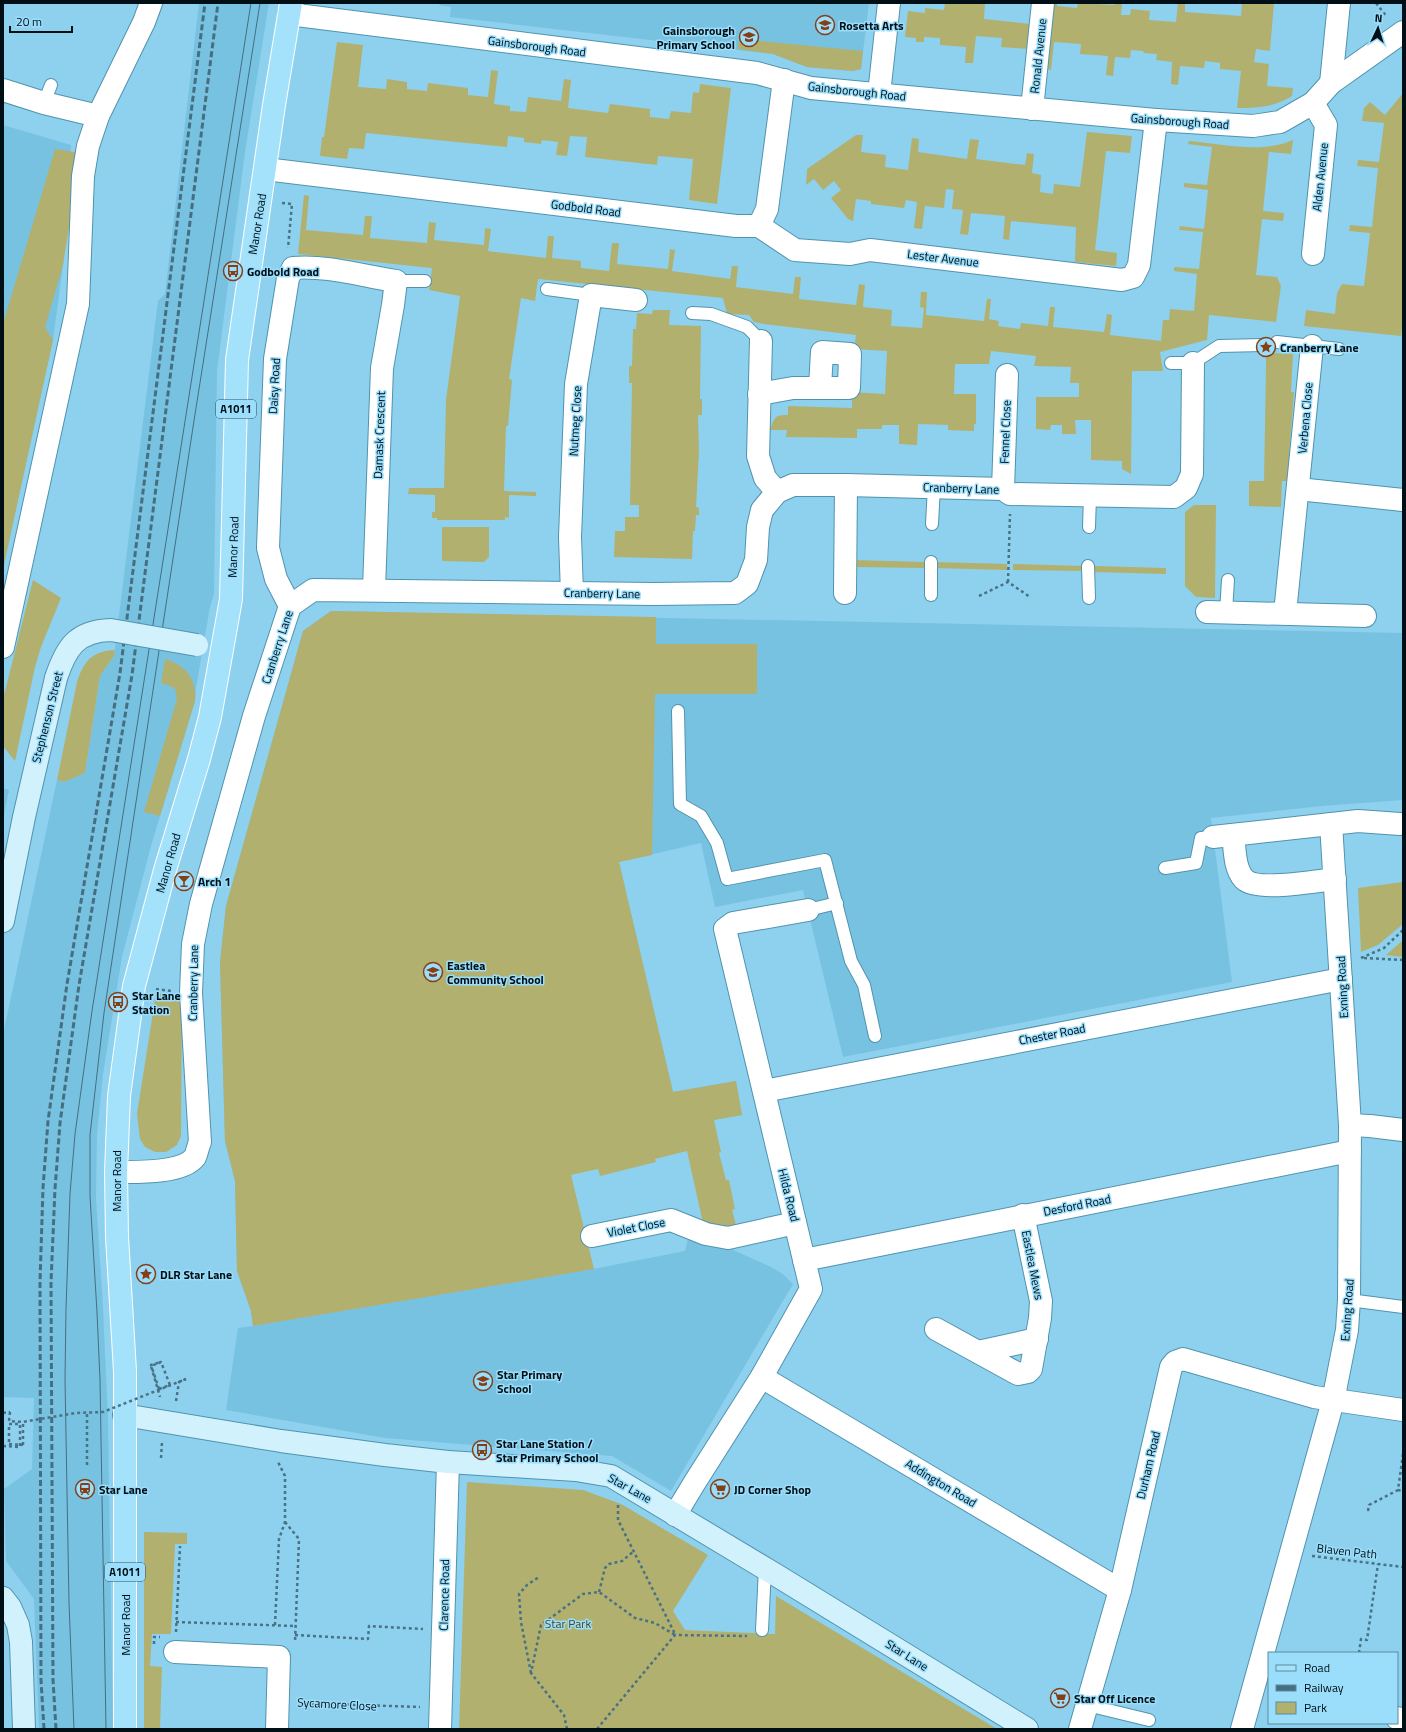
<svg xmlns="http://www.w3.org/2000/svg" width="1406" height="1732" font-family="'Titillium Web',sans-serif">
<rect width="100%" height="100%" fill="#8ed1ee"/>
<g fill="#78c2e1">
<path d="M199,3H269L245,152L217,371L214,594L210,607L196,688L195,701L151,846L122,957L103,1074L97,1135L96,1198L103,1307L108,1420L113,1729H39L34,1599L6,1561L4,1489L32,1469L34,1398L3,1397V1035L57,780L64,782L85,773L100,676L114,656L158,301L165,294Z"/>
<path d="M440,3H869L861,69L853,71L807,67L773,54L450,17L451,7L439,5Z"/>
<path d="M3,125L71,145L63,265L53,340L3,569Z"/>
<path d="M331,611L1403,633V800L1322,806L1211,818L1232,982L843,1057L803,890L715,907L701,843L619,862L673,1092L736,1081L742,1115L564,1146L593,1269L685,1251L688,1239L733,1250L769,1266L783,1274L793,1284L671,1491L612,1456L385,1438L226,1410L238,1328L253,1326L251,1311L237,1271L235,1181L225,1141L220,962L226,906L303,631Z"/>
<path d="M3,788L9,790L3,820Z"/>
</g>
<g fill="#b2b06e">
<path d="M945,3H985L984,19L1031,24L1029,49L1001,47L1002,38L976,36L973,63H965L966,47L940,45V38L924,37V42H916V38L905,37L908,11L925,13V8L944,10Z"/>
<path d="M1054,3H1057V6L1077,8L1078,3L1114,5L1115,3H1122L1121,15H1130L1131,9L1150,11L1149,20L1176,22L1178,3H1185V12L1241,16L1242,3H1274L1270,51L1256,49L1254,62L1269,64L1267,86L1293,88L1292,96C1274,107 1258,108 1237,108L1241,71L1220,69V63L1205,61L1204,68L1180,66L1178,85L1171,84L1172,62L1156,60L1157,54L1144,53L1143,51L1131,50L1130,58L1115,57L1113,76L1106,75L1108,56L1080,54L1081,44L1054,42L1051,70L1047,69Z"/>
<path d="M739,39L863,51L861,69L853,71L807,67L773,54L738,49Z"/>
<path d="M337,42L363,45L358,87L386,89L387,79L407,82V89L427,91L428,83L468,88V95L488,97L491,70L498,71L494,104L510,106V111L526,112L528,97L561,101L564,79L571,80L568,108L608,113L610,104L650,109V117L669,119L671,111L691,113L693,92L699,93L700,84L731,88L717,204L689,200L693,159L658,156L657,165L585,157L587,137L570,136L567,156L556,155L558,142L542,140L541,144L524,142V138L508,136L507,147L366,133L364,149L349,148L347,159L320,156L322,137H324Z"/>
<path d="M1403,93V319L1401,336L1304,326L1306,310L1335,314L1337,293L1342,284L1364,286L1370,233L1349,231L1350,225L1372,227L1378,168L1357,166L1358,160L1379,162L1384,123L1362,121L1364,108L1370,102L1385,115Z"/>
<path d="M1087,132L1132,136L1130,153L1106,151L1095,250L1117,253L1116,266L1075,262L1076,227L1011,221L1009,240L1003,239L1005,216L971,213L968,235L960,234L963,210L952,209L954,190L946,189L944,208L925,206L922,229L914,228L917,202L906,200L904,208L871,204V201L856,199L853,221L848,219L831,198L841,190L834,181L823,190L814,179L806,185L807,169L856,135H863L861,152L886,155L885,167L908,170L912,138L919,139L918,152L967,159L970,139L979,140L976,159L1025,165L1027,153L1034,154L1032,173L1041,175L1040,192L1053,194L1054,184L1080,187Z"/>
<path d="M1293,140L1291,154L1269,152L1263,211L1284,213L1283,221L1262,219L1256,275L1277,277L1281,286L1276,322L1209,315L1207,340L1160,352L1163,371H1132L1131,474L1122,469V461L1091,460V420H1075L1076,434H1062V425H1051L1050,430L1036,429V397H1079V383H1070L1071,367L1034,366L1036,356L991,351L989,364H955L954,394H976V424H974V431L948,430V425L918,424L917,445L899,444V425H882V429H857V438L786,437L787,430H770C775,417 774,415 788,415V406L852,408V392L885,394L887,351L854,349L856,335L764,324L754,322L749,315L727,314L723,298L538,279L535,301L521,298L509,379L512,380L508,426H506L504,491L536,492V496L509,495V518L505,517V520H437V518H432V512H435V495L408,494L409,488H444L446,400L460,296L429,290L432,268L298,254L304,195L309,196L306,230L363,235L365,216H372L370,238L427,243L429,222L436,223L434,240L484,245L485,228L491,229L488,251L546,258L548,236H554L552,258L581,261V268L609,271L612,243H619L617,264L668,269L670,249L675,250L672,271L730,279L732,266H738L736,287L793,294L795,277H801L799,299L856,305L859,284L865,285L863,307L892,310L891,326L922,328L924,308L920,307L921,292H927L926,315L984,321L987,299H991L989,319L999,321L998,326L1020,329L1021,323L1048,326L1050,307H1055L1053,327L1104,332L1107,314L1112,315L1110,335L1161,341L1163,320H1169L1170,309L1194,311L1197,274L1174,271V267L1199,269L1203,232L1179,230L1180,226L1204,229L1208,190L1184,187V183L1207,185L1212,147L1188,144L1189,141C1223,144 1261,154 1293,140Z"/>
<path d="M55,149L81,153L63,265L45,327L53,340L3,569V324Z"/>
<path d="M653,310H670L669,325L701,326L700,399H702V415H698L699,452L696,507L699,508V515H696L695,531H693L692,559L614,557L615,531H625V517H639V505H630L632,383H629V366H632L633,329H636L637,313L652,314Z"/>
<path d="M1272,353L1293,354L1291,392H1294L1287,481H1282L1281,507L1249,506V481H1264L1266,367V356H1272Z"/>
<path d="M1194,505H1216L1215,598L1196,597L1185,586V512Z"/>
<path d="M442,527H489V557L484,562L442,561Z"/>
<path d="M853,560L926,562V568L853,567Z"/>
<path d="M934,562L1007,564V570L934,568Z"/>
<path d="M1013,564L1083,566V571L1013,570Z"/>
<path d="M1094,566L1166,568V574L1094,572Z"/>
<path d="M33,580L61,598L41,647L35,667L15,761L3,746V699Z"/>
<path d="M331,611L656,617V644H757V694H655L652,855L619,862L673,1092L736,1081L742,1115L714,1120L721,1152L719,1153L726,1180H729L735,1209L732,1210L736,1225L725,1228L703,1223L687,1151L655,1159L656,1162L600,1176L598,1169L571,1175L594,1269L253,1326L251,1311L237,1271L235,1181L225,1141L220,962L226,906L303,631Z"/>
<path d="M115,650L114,656L100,676L85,773L64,782L57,780L77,682C84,661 92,651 115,650Z"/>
<path d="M165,659C186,665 197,679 195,701L160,816L144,812L177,699L175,688L161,683Z"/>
<path d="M1403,882V924L1378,945L1361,952L1358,888Z"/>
<path d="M1402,941L1403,957L1386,955Z"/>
<path d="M156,993L182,995L181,1136L177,1145L166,1152H155L145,1147L140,1139L137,1114Z"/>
<path d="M467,1482L583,1490L621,1504L708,1555L673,1611L685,1630L775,1634L776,1596L997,1729H459Z"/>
<path d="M144,1532L187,1533V1544H175L171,1634H152L150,1666L162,1667L160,1729H144Z"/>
</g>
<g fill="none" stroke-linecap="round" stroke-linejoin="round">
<defs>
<g id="lane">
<path d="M44,103L51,85"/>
<path d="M396,281H425"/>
<path d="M547,289L591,295"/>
<path d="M692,313L711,314L747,327L761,341"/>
<path d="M1277,342L1339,349"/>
<path d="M1171,363H1193L1219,346L1263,345"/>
<path d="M932,524L934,487"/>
<path d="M1089,527L1090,496"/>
<path d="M1088,566L1089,598"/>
<path d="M931,595V562"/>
<path d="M1226,612L1228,580"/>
<path d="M678,711L680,804L701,816L717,843L727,879L825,860L851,961L864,985L875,1036"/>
<path d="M1165,868L1196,863L1201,838L1213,837"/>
<path d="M808,910L837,903"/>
<path d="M1349,1300L1403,1307"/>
<path d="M762,1630L765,1568"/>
<path d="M1087,1705L1149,1720"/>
</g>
<g id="street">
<path d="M289,14L757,73L811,88L1156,120L1253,126L1280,122L1313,103L1331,83L1403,32"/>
<path d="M1331,83L1339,3"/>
<path d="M3,90L44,103L98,116"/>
<path d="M879,94L889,3"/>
<path d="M1313,103L1326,125L1313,254"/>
<path d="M1032,109L1043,3"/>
<path d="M265,169L736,226H759L767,209L784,80"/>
<path d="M759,226L795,250L850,254L870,250L1122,280L1133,277L1139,265L1156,120"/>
<path d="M761,341L758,456L765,478L777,492"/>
<path d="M759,394L793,388H849L850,354L822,352L820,387"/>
<path d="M1003,489L1007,375"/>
<path d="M1298,489L1403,500"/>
<path d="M572,593L570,537L576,384L591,295L636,300"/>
<path d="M845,593L846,485"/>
<path d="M290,606L276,579L268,548L275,359L288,278L293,268C327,265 362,276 396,281L393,305L382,368L374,589"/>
<path d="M1207,612L1365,616"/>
<path d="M1285,613L1312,346"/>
<path d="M3,647L78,304L83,176L88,146L98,116L144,22L151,3"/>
<path d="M1233,835C1235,849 1234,868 1244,879C1257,892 1316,881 1335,879"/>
<path d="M1213,837L1358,821L1400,824"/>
<path d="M764,1091L1341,979"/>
<path d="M1350,1125L1370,1126L1403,1130"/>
<path d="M116,1172C135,1172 182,1174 195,1157C197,1153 198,1146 200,1142L191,993L193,944L201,904L254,716L290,606L313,590L654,594L735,593L747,584L756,560L758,527L762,510L777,492L793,485H846L1003,489L1010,494L1174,497L1186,488L1192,474L1193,363"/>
<path d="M592,1236L671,1220L706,1234L728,1238L795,1223"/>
<path d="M804,1260L1350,1151"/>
<path d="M936,1329L1018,1374L1028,1372L1031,1369L1040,1318L1041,1301L1023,1215"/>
<path d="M978,1352L1037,1339"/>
<path d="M761,1378L770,1382L1120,1590"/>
<path d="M675,1515L695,1482L761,1378L811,1289L725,929L733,923L808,910"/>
<path d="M175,1652L279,1657L277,1729"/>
<path d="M1397,1718L1403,1719"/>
<path d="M440,1729L448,1462"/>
<path d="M1080,1729L1120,1590L1171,1367L1175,1362L1183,1359L1314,1397L1403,1410"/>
<path d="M1242,1729L1333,1401L1347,1330L1349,1300L1350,1125L1331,824"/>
</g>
<g id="secondary">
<path d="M3,921L24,817L56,678"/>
<path d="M124,1415L281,1441L385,1455L448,1462L576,1470L611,1476L776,1575L1027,1729"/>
<path d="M3,1598L10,1607L18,1625L21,1642L24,1729"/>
</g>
<path id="primary" d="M125,1729V1371L117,1237L116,1172L119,1096L134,986L165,870L199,759L210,717L231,599L237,360L274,105L291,3"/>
</defs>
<use href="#lane" stroke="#5193ae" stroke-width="14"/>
<use href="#street" stroke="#5193ae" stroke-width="24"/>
<use href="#secondary" stroke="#5193ae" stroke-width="24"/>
<use href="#primary" stroke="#fff" stroke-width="24"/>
<g stroke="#497284" stroke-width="2.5" stroke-dasharray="3 3" stroke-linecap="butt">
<path d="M1376,3L1387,17"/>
<path d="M282,203L292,204L288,248"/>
<path d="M1008,582L1010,514"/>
<path d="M979,596L1008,582L1030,597"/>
<path d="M1361,958L1384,948L1403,930"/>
<path d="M1364,958L1403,960"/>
<path d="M156,989L171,991"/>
<path d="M159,1389L170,1385L161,1362L151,1366L160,1397"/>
<path d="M176,1401L179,1382L186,1379"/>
<path d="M3,1413L10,1412"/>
<path d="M23,1445V1422"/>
<path d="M3,1446L20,1447V1424H9V1444"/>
<path d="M1403,1454L1398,1490L1403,1491"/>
<path d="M161,1458L162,1442"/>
<path d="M87,1465V1413"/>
<path d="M618,1505V1520L675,1634"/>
<path d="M1368,1511L1369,1505L1398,1490"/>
<path d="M285,1522L299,1539L295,1642"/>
<path d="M1312,1556L1403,1567"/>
<path d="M599,1592L605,1568L609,1564L622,1561L634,1551"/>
<path d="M176,1622L295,1626"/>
<path d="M275,1625L279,1539L285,1522V1476L278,1462"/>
<path d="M176,1632L180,1546"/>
<path d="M295,1635L368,1639L369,1626L423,1629"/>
<path d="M154,1644V1637H160"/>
<path d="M1359,1653L1361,1639L1367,1640L1378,1564"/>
<path d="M531,1673L521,1622L519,1594L527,1585L539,1577"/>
<path d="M299,1703L420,1707"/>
<path d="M567,1729L564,1715L531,1673L541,1625L583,1594L599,1592L635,1618L655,1623L675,1635"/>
<path d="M597,1729L675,1635L747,1636"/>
</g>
<use href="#lane" stroke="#fff" stroke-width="12"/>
<use href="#street" stroke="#fff" stroke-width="22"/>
<use href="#secondary" stroke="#d1f1fd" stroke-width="22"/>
<use href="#primary" stroke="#a4e2fb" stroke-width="22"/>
<g stroke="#466e80" stroke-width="1">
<path d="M74,1729L69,1603L65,1379L66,1309L70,1194L75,1134L92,1011L251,3"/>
<path d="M106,1729L100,1380L97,1312L90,1196V1135L104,1013L193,427L260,3"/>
</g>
<g stroke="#466e80" stroke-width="3" stroke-dasharray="6 3" stroke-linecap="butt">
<path d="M44,1729L41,1680L40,1282L43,1188L48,1121L67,984L120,673L205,3"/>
<path d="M56,1729L53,1680L51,1282L55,1189L60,1123L79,985L132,675L218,3"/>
</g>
<defs>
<path id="secondary-bridge" d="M56,678C66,648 76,631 111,630L197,645"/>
</defs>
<use href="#secondary-bridge" stroke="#5193ae" stroke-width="24" stroke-linecap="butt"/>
<g stroke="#497284" stroke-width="2.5" stroke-dasharray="3 3" stroke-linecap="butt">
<path d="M159,1389L151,1365L161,1362"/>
<path d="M10,1412L9,1421L23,1422L75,1413L103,1412L186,1379"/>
<path d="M9,1444L23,1445"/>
</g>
<use href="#secondary-bridge" stroke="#d1f1fd" stroke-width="22"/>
</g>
<defs>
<symbol id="university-ring" viewBox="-11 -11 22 22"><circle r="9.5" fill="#9bdefb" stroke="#853f18" stroke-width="1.5"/><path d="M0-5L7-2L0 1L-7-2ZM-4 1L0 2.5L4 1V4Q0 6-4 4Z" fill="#853f18"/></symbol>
<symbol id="school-ring" viewBox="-11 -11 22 22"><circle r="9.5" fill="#9bdefb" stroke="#853f18" stroke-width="1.5"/><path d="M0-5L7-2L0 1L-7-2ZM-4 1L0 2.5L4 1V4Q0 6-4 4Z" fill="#853f18"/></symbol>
<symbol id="bus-ring" viewBox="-11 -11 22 22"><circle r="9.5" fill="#9bdefb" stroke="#853f18" stroke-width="1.5"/><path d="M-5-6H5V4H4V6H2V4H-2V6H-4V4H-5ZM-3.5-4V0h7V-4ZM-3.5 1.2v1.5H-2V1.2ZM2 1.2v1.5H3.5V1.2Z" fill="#853f18"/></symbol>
<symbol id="sight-ring" viewBox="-11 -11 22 22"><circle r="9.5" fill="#9bdefb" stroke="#853f18" stroke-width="1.5"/><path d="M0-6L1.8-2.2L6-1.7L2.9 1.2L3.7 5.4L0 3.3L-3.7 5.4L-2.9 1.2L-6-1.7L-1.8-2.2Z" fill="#853f18"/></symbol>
<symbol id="bar-ring" viewBox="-11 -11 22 22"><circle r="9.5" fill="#9bdefb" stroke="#853f18" stroke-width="1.5"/><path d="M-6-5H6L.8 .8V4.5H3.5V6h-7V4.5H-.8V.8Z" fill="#853f18"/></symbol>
<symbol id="station-ring" viewBox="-11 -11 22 22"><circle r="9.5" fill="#9bdefb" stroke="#853f18" stroke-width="1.5"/><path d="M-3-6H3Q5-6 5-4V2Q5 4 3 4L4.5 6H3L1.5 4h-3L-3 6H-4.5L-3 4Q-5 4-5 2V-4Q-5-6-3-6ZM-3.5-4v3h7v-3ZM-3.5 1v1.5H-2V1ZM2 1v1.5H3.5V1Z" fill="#853f18"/></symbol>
<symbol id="supermarket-ring" viewBox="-11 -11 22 22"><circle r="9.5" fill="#9bdefb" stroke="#853f18" stroke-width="1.5"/><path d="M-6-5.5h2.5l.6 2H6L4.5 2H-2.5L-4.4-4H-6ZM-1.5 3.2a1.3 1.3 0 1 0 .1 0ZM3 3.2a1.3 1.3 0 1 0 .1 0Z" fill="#853f18"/></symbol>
</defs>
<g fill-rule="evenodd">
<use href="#university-ring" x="814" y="14" width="22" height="22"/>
<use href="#school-ring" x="738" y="26" width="22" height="22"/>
<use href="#bus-ring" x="222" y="260" width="22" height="22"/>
<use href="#sight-ring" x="1255" y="336" width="22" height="22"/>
<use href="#bar-ring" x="173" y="870" width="22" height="22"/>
<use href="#school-ring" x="422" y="961" width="22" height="22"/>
<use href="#bus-ring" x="107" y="991" width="22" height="22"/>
<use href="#sight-ring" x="135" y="1263" width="22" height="22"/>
<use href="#school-ring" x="472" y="1370" width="22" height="22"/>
<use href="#bus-ring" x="471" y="1439" width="22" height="22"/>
<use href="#station-ring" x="74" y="1478" width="22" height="22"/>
<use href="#supermarket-ring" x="709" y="1478" width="22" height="22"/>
<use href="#supermarket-ring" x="1049" y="1687" width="22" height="22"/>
</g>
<g text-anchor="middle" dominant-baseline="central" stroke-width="3" stroke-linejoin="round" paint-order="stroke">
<g fill="#9bdefb" stroke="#2e4c5a" stroke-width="1">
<rect x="216" y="400" width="40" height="18" rx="3"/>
<rect x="105" y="1563" width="40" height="18" rx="3"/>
</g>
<g font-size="11" font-weight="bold" fill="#000e15">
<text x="236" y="409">A1011</text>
<text x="125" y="1572">A1011</text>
</g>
<g font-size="12" font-weight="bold" fill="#000e15" stroke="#9bdefb" text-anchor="start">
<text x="839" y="25">Rosetta Arts</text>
<text x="735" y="30" text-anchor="end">Gainsborough<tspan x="735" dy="14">Primary School</tspan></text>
<text x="247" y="271">Godbold Road</text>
<text x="1280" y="347">Cranberry Lane</text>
<text x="198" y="881">Arch 1</text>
<text x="447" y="965">Eastlea<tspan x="447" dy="14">Community School</tspan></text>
<text x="132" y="995">Star Lane<tspan x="132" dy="14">Station</tspan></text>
<text x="160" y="1274">DLR Star Lane</text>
<text x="497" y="1374">Star Primary<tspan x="497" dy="14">School</tspan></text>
<text x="496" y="1443">Star Lane Station /<tspan x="496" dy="14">Star Primary School</tspan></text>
<text x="99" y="1489">Star Lane</text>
<text x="734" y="1489">JD Corner Shop</text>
<text x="1074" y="1698">Star Off Licence</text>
</g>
<g font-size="12" fill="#000e15" stroke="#9bdefb">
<text transform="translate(537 46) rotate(7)">Gainsborough Road</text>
<text transform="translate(1038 56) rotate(-84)">Ronald Avenue</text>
<text transform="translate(857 91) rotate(6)">Gainsborough Road</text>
<text transform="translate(1180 121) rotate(4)">Gainsborough Road</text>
<text transform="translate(1320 177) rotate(-84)">Alden Avenue</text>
<text transform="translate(586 208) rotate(7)">Godbold Road</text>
<text transform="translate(257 224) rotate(-81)">Manor Road</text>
<text transform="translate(943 258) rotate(7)">Lester Avenue</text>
<text transform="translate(274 386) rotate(-87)">Daisy Road</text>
<text transform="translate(1305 418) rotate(-85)">Verbena Close</text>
<text transform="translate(575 421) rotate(-87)">Nutmeg Close</text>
<text transform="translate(1005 432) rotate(-88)">Fennel Close</text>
<text transform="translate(379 435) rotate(-88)">Damask Crescent</text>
<text transform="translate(961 488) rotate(2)">Cranberry Lane</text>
<text transform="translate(233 547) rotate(-88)">Manor Road</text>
<text transform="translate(602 593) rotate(1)">Cranberry Lane</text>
<text transform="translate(277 647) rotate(-72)">Cranberry Lane</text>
<text transform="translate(47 717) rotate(-76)">Stephenson Street</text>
<text transform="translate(168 863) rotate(-74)">Manor Road</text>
<text transform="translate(193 983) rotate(-89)">Cranberry Lane</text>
<text transform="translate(1342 987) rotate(-93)">Exning Road</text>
<text transform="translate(1052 1034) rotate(-11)">Chester Road</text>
<text transform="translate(116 1181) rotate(-90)">Manor Road</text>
<text transform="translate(789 1195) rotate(76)">Hilda Road</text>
<text transform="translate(1077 1205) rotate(-11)">Desford Road</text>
<text transform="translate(636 1227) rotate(-11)">Violet Close</text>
<text transform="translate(1033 1265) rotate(79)">Eastlea Mews</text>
<text transform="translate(1347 1310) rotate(-86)">Exning Road</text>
<text transform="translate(1148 1465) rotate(-77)">Durham Road</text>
<text transform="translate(941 1483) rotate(31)">Addington Road</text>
<text transform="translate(630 1488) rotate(29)">Star Lane</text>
<text transform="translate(1347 1551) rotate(6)">Blaven Path</text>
<text transform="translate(444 1595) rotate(-89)">Clarence Road</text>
<text transform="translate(125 1625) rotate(-90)">Manor Road</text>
<text transform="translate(907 1655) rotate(32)">Star Lane</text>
<text transform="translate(337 1704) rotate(3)">Sycamore Close</text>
</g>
<g font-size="12" fill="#49471f" stroke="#9bdefb">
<text x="568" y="1623">Star Park</text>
</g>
</g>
<rect width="1406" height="1732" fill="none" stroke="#000e15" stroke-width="8"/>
<rect x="1268" y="1652" width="130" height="72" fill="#9bdefb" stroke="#5d8b9f"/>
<rect x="1276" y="1665" width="20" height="6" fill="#a4e2fb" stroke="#5d8b9f"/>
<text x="1304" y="1672" font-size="12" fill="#000e15">Road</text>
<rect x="1276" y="1685" width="20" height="6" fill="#466e80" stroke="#5d8b9f"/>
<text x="1304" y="1692" font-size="12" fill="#000e15">Railway</text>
<rect x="1276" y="1702" width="20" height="12" fill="#b2b06e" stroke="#5d8b9f"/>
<text x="1304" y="1712" font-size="12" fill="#000e15">Park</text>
<g transform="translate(1378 28) rotate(4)" stroke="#9bdefb" stroke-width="3" paint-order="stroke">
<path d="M0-3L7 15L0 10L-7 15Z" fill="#000e15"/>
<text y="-6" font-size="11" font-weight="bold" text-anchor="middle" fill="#000e15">N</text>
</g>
<path d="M10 26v6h62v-6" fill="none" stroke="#000e15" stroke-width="2"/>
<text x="16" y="26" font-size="12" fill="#000e15" stroke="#9bdefb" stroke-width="3" paint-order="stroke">20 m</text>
</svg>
